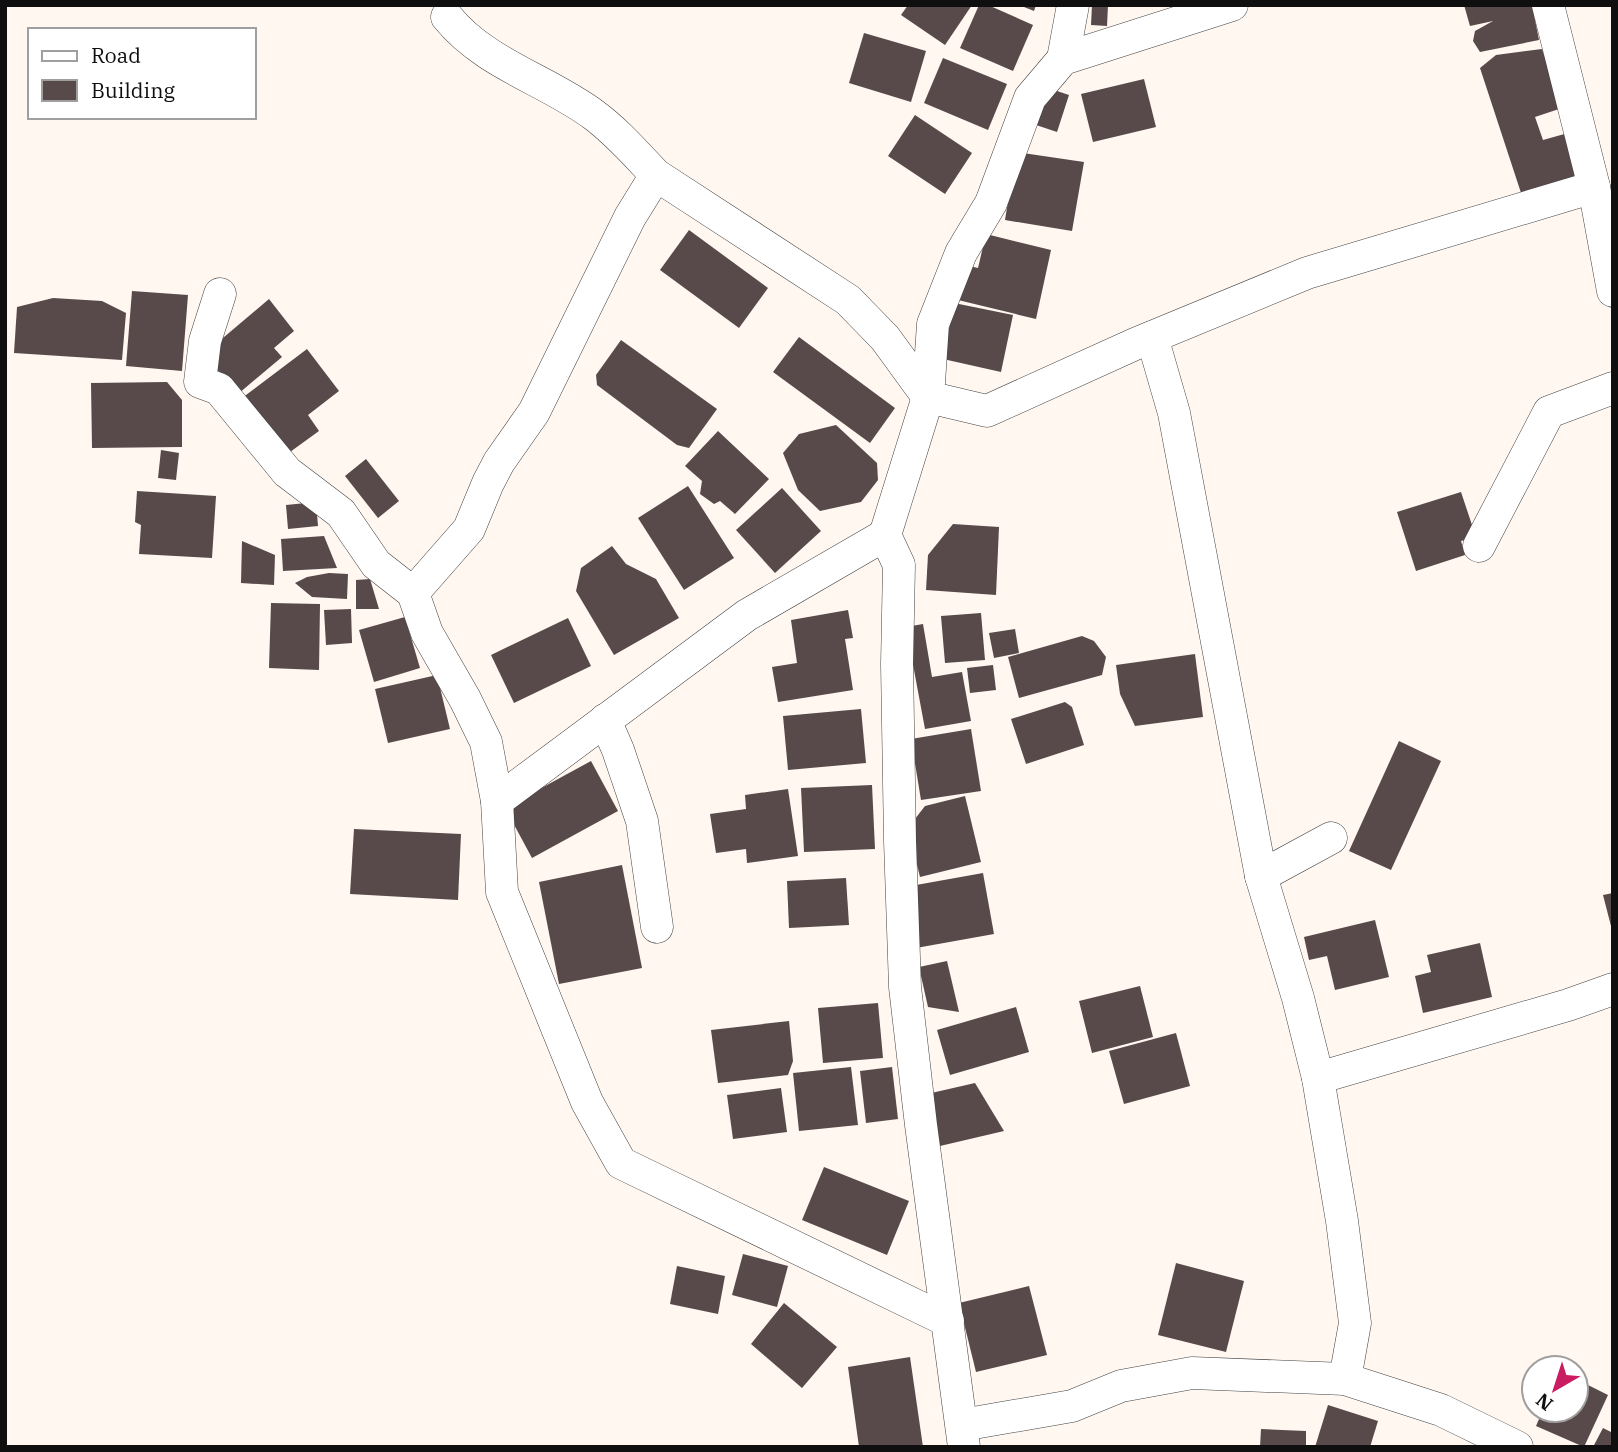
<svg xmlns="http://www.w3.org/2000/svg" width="1618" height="1452" font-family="'IBM Plex Serif',serif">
<rect width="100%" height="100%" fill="#fff7f0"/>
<g fill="#584a4a">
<path d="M908,5H972L945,45L901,15Z"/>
<path d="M979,5H988L1033,25L1013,71L960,48Z"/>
<path d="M1019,5H1036L1034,11Z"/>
<path d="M1092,5H1108L1107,26L1091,25Z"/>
<path d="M1464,5H1532L1539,40L1480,52L1473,41L1475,31L1493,21L1470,26Z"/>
<path d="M864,33L926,51L911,102L849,83Z"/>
<path d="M1542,49L1562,108L1535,117L1543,140L1568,133L1584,183L1524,202L1480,68L1496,55Z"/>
<path d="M943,58L1007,84L988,130L924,103Z"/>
<path d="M1144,79L1156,127L1093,142L1081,94Z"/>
<path d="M1042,86L1069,95L1057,132L1030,123Z"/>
<path d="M915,115L972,153L945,194L888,156Z"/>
<path d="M1016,152L1084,162L1072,231L1005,220Z"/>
<path d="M689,230L768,288L739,328L660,270Z"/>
<path d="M986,234L1051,250L1036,319L958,300L966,265L978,268Z"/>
<path d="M132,291L188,295L182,371L126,366Z"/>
<path d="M53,298L102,301L126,313L122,360L14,353L17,307Z"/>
<path d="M269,299L294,331L274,348L282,357L238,394L204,354Z"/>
<path d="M954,303L1013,315L1001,372L943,359Z"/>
<path d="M799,337L895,408L870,443L773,372Z"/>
<path d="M621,340L717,409L689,448L677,445L597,385L596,375Z"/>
<path d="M307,349L339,391L308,415L319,431L290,452L242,398Z"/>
<path d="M167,382L182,400V447L92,448L91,383Z"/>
<path d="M836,425L877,463L878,480L861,502L820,511L798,490L783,453L799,434Z"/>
<path d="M718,431L769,479L735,514L720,501L714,504L700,494L702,481L685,466Z"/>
<path d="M161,450L179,453L176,480L158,478Z"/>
<path d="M366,459L399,501L378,518L345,476Z"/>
<path d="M688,486L734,558L684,590L638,518Z"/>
<path d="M782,488L821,531L775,573L736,530Z"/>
<path d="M137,491L216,496L212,558L139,554L141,525L135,522Z"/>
<path d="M1461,492L1476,537L1461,541L1465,555L1416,571L1397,512Z"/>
<path d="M316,502L318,526L288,529L286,505Z"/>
<path d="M953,524L999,527L996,595L926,590L928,555Z"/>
<path d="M324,536L337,568L283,571L281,539Z"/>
<path d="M242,541L275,555L274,585L241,583Z"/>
<path d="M612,546L626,564L656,579L679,618L614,655L576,591L581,568Z"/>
<path d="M329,573L348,574L347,599L312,597L295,583L307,577Z"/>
<path d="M370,579L379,609H356V580Z"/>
<path d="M271,603L320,604L319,670L269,668Z"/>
<path d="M351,609L352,643L326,645L324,610Z"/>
<path d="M848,610L853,638L845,639L853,690L778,702L772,667L797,663L791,620Z"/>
<path d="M981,613L985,660L945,663L941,616Z"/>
<path d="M405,617L420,668L374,682L359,630Z"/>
<path d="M568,618L591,666L514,703L491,655Z"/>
<path d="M923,624L932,677L962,672L971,721L925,729L906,627Z"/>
<path d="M1015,629L1019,653L994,658L989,633Z"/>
<path d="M1082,636L1094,641L1106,657L1102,675L1019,698L1008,657Z"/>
<path d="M1195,654L1203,717L1135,726L1120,694L1116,665Z"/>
<path d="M993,665L996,690L970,693L967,668Z"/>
<path d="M437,675L450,729L388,743L375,689Z"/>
<path d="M1065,702L1072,707L1084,745L1026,764L1011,719Z"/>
<path d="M861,709L866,763L788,770L783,716Z"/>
<path d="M971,729L981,791L921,800L911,739Z"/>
<path d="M1399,741L1441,761L1391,870L1349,851Z"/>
<path d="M591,761L618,811L532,858L505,808Z"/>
<path d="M872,785L875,849L804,852L801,788Z"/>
<path d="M788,789L798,856L747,863L746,849L716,853L710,814L746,809L745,795Z"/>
<path d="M965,796L981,862L920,877L908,828L925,806Z"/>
<path d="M354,829L461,834L458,900L350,894Z"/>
<path d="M622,865L642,968L559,984L539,882Z"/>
<path d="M983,873L994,934L916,948L905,887Z"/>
<path d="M846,878L849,925L789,928L787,881Z"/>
<path d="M1613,893V930H1612L1603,895Z"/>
<path d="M1375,920L1389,977L1335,990L1327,956L1309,960L1304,937Z"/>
<path d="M1480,943L1492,997L1423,1013L1415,976L1431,972L1427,955Z"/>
<path d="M947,961L959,1012L928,1007L919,967Z"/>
<path d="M1140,986L1153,1037L1092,1053L1079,1001Z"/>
<path d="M878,1003L883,1058L823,1063L818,1008Z"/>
<path d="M1016,1007L1029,1052L950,1075L937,1030Z"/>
<path d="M789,1021L793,1061L788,1075L718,1083L711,1030Z"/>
<path d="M1176,1033L1190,1086L1124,1104L1109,1051Z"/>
<path d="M851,1067L858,1125L799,1131L793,1073Z"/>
<path d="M892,1067L898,1119L866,1123L860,1071Z"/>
<path d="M975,1083L1004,1131L940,1146L927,1094Z"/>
<path d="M781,1088L787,1132L733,1139L727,1095Z"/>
<path d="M824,1167L909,1201L887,1255L802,1220Z"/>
<path d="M743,1254L788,1266L777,1307L732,1295Z"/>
<path d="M1176,1263L1244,1281L1226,1352L1158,1335Z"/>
<path d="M677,1266L725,1276L718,1314L670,1304Z"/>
<path d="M1029,1286L1047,1355L976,1372L959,1303Z"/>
<path d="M784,1303L837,1347L802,1388L751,1344Z"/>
<path d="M910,1357L923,1447H859L848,1367Z"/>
<path d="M1578,1380L1608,1395L1584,1447L1536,1426L1543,1410L1561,1416L1564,1410H1576V1385Z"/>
<path d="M1328,1405L1378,1421L1370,1447H1315Z"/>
<path d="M1603,1428L1613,1433V1447H1593Z"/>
<path d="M1261,1429L1306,1431V1447H1260Z"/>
</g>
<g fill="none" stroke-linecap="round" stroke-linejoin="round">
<defs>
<g id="minor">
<path d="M1548,5L1594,187"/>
<path d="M447,17C485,64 547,80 594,115C617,132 636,154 656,175"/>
<path d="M1063,59L1073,5"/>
<path d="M220,294L205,341L200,382L219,389L287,472L341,513L376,564L413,593L427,633L465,699L486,742L497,801L502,892L587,1102L621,1163L948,1321"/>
<path d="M1152,337L1174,413L1261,876L1298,998L1318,1078L1342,1221L1355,1323L1345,1379"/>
<path d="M1479,546L1549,412L1613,388"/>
<path d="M413,593L469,529L488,483L499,462L534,412L630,217L656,175L848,300L885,338L928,397L987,411L1135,344L1307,273L1594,187L1613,291"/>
<path d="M605,720L618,750L642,821L657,927"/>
<path d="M497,801L747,615L885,535"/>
<path d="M1261,876L1331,838"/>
<path d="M1318,1078L1568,1005L1613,989"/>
<path d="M962,1425L1072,1406L1121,1386L1192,1373L1345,1379L1441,1410L1517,1447"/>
<path d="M964,1447L921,1125L905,987L900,841L897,664L899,565L885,535L928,397L933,324L961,253L991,203L1030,98L1063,59L1232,5"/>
</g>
</defs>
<use href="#minor" stroke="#424242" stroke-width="33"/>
<use href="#minor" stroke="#fff" stroke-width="32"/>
</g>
<rect width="1618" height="1452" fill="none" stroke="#0f0f0f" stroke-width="14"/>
<rect x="28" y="28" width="228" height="91" fill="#ffffff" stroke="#9f9f9f" stroke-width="2"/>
<rect x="42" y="51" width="35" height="10" fill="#ffffff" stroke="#9f9f9f" stroke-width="2"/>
<text x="91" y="63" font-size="21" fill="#0f0f0f">Road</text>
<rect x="42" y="80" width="35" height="21" fill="#584a4a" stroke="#9f9f9f" stroke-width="2"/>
<text x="91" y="98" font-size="21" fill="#0f0f0f">Building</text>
<g transform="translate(1555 1389) rotate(219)"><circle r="33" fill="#ffffff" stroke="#9f9f9f" stroke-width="2"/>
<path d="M0-5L12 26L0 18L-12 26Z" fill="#c91c61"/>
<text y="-10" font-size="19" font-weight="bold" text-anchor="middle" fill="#0f0f0f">N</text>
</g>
</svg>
